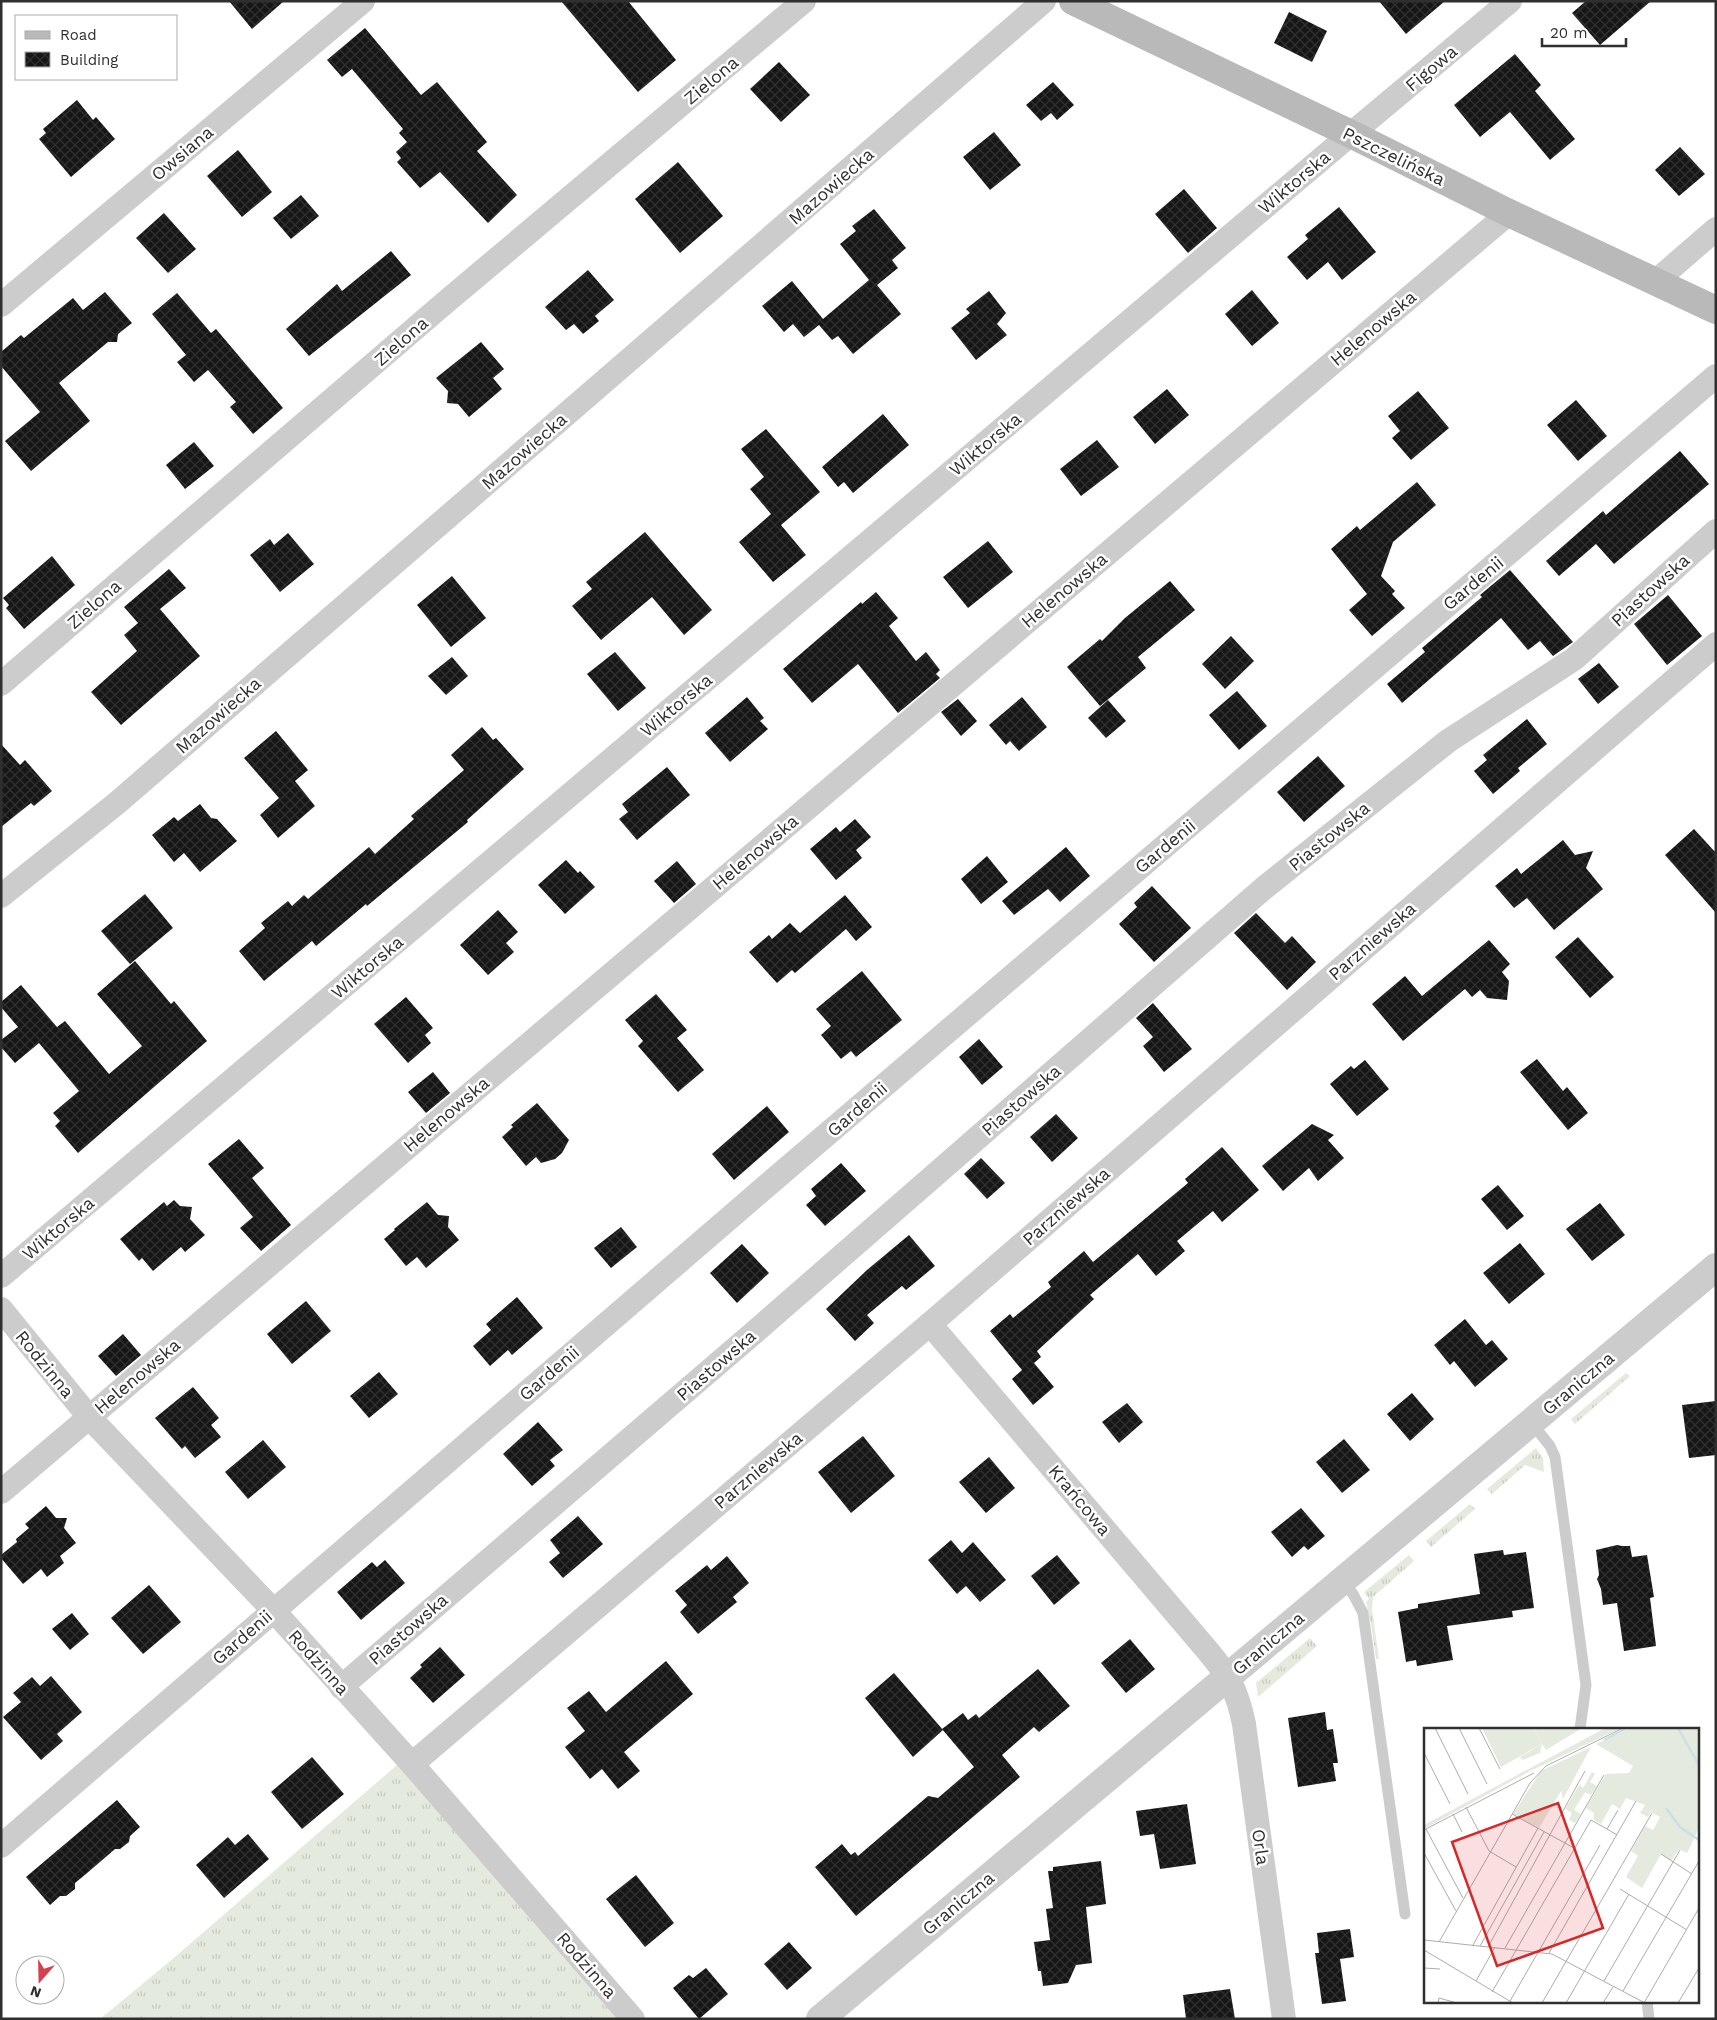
<svg xmlns="http://www.w3.org/2000/svg" width="1717" height="2020" font-family="'Work Sans',sans-serif">
<defs>
<pattern id="grass-tufts" width="24" height="20" patternUnits="userSpaceOnUse" patternTransform="scale(1.25)"><rect width="24" height="20" fill="#e5eade"/><path d="M3 7l-1-3M5 7V3M7 7l1-3M15 17l-1-3M17 17v-4M19 17l1-3" fill="none" stroke="#c5c9bf"/></pattern>
<pattern id="building-cross-hatch" width="8" height="8" patternUnits="userSpaceOnUse" patternTransform="scale(1.25)"><rect width="8" height="8" fill="#161616"/><path d="M0 0l8 8M0 8l8-8" fill="none" stroke="#303030"/></pattern>
</defs>
<rect width="100%" height="100%" fill="#fff"/>
<g fill="url(#grass-tufts)">
<path d="M1626,1373L1630,1376L1575,1424L1571,1419Z"/>
<path d="M1536,1448L1543,1458L1544,1472L1525,1465L1492,1494L1487,1489Z"/>
<path d="M1470,1504L1475,1509L1431,1547L1426,1541Z"/>
<path d="M1409,1555L1414,1561L1373,1597L1372,1609L1379,1659H1376L1371,1624L1366,1602L1369,1599L1364,1592Z"/>
<path d="M1310,1638L1317,1646L1258,1697L1256,1683Z"/>
<path d="M397,1765L623,2019H100L169,1962Z"/>
</g>
<g fill="url(#building-cross-hatch)">
<path d="M229,1H284L252,29Z"/>
<path d="M561,1H628L676,60L638,92Z"/>
<path d="M1379,1H1445L1406,34Z"/>
<path d="M1586,1H1651L1600,45L1572,13Z"/>
<path d="M1289,12L1327,31L1312,62L1274,43Z"/>
<path d="M365,28L421,95L437,82L487,142L477,151L517,195L488,223L440,172L420,188L397,162L401,158L396,152L407,142L399,133L403,129L352,69L342,77L327,60Z"/>
<path d="M1515,54L1541,85L1535,91L1575,139L1550,160L1510,112L1480,137L1454,105Z"/>
<path d="M779,62L810,95L781,122L750,89Z"/>
<path d="M1053,82L1074,105L1057,120L1051,113L1041,121L1026,105Z"/>
<path d="M77,100L93,120L96,117L115,139L71,177L39,139L46,133L43,129Z"/>
<path d="M994,132L1021,165L990,190L963,157Z"/>
<path d="M1680,147L1705,174L1679,196L1655,170Z"/>
<path d="M238,150L272,192L242,217L207,176Z"/>
<path d="M678,162L723,216L680,253L635,199Z"/>
<path d="M1184,189L1217,228L1188,253L1155,214Z"/>
<path d="M301,195L319,216L291,239L273,218Z"/>
<path d="M1339,207L1376,252L1342,280L1328,262L1307,280L1287,257L1308,239L1305,235Z"/>
<path d="M874,209L906,248L892,260L898,268L877,285L901,314L853,354L838,336L832,340L819,325L804,337L793,324L784,332L762,306L792,281L823,319L869,280L840,244L856,231L852,226Z"/>
<path d="M164,213L196,249L168,273L136,238Z"/>
<path d="M391,251L411,275L309,356L286,329L337,284L342,291Z"/>
<path d="M588,270L614,300L595,316L599,321L583,334L574,324L566,330L545,307Z"/>
<path d="M1252,290L1279,323L1252,346L1225,314Z"/>
<path d="M989,291L1006,313L997,324L1007,335L976,360L951,328L970,313L966,309Z"/>
<path d="M105,292L132,323L118,334L117,342H108L59,383L90,421L31,471L5,441L40,412L1,366V352L21,335L24,338L73,298L83,310Z"/>
<path d="M177,293L211,333L216,329L283,408L253,434L230,407L236,402L208,370L194,382L177,362L186,355L152,314Z"/>
<path d="M481,342L504,369L493,378L502,389L469,417L458,404L447,403L448,391L436,378Z"/>
<path d="M1167,389L1189,415L1155,444L1133,417Z"/>
<path d="M1418,391L1449,428L1411,460L1392,438L1400,431L1388,416Z"/>
<path d="M1576,400L1607,436L1578,461L1547,425Z"/>
<path d="M883,414L909,445L853,493L844,482L838,487L822,467Z"/>
<path d="M766,429L820,492L781,525L806,555L773,582L739,542L771,514L750,489L764,477L741,449Z"/>
<path d="M1097,440L1119,467L1081,496L1060,469Z"/>
<path d="M194,442L214,466L185,489L166,465Z"/>
<path d="M1680,451L1709,484L1614,564L1596,544L1559,576L1546,561L1603,511L1606,515Z"/>
<path d="M1417,482L1436,505L1393,542L1381,576L1395,591L1392,594L1405,608L1372,636L1349,610L1367,594L1331,549L1357,526L1360,530Z"/>
<path d="M645,532L712,610L684,635L652,597L601,640L572,606L592,589L586,582Z"/>
<path d="M288,533L314,564L280,592L250,555L270,539L274,545Z"/>
<path d="M988,541L1013,572L968,608L943,577Z"/>
<path d="M52,556L75,585L24,629L6,608L9,605L3,598Z"/>
<path d="M169,569L186,588L160,609L200,656L121,725L91,692L137,651L124,635L138,623L124,607Z"/>
<path d="M1510,570L1573,642L1553,656L1540,641L1528,650L1501,618L1402,703L1387,684L1425,652L1422,648L1482,597L1480,595Z"/>
<path d="M452,576L486,618L451,647L417,605Z"/>
<path d="M1170,581L1195,610L1138,657L1146,668L1100,706L1067,667L1100,639L1102,641L1125,618Z"/>
<path d="M876,592L898,618L889,626L916,661L926,652L940,670L936,674L940,678L898,713L858,664L812,703L783,669L861,602L862,604Z"/>
<path d="M1668,595L1702,636L1667,665L1634,624Z"/>
<path d="M1231,636L1254,661L1225,689L1202,664Z"/>
<path d="M615,652L646,688L618,711L587,674Z"/>
<path d="M452,657L468,676L446,695L428,676Z"/>
<path d="M1599,663L1619,687L1598,704L1578,679Z"/>
<path d="M1237,691L1267,726L1239,750L1209,715Z"/>
<path d="M747,697L764,718L760,721L768,729L730,762L705,733Z"/>
<path d="M1022,697L1047,727L1019,751L1010,741L1006,745L989,725Z"/>
<path d="M958,699L977,721L961,736L941,712Z"/>
<path d="M1108,700L1126,721L1106,738L1088,718Z"/>
<path d="M1527,719L1547,744L1518,768L1520,771L1493,794L1474,771L1487,760L1483,755Z"/>
<path d="M482,727L493,740L496,738L524,769L467,820L468,822L367,906L366,904L316,946L312,941L264,981L239,951L265,928L261,923L288,901L292,906L304,895L308,899L369,847L375,854L414,819L411,816L464,770L451,755Z"/>
<path d="M276,731L308,770L295,781L315,806L278,838L260,815L279,798L244,758Z"/>
<path d="M1,744L20,765L25,760L52,791L34,806L31,803L1,827Z"/>
<path d="M1318,756L1345,786L1304,822L1277,792Z"/>
<path d="M667,767L690,795L637,840L619,819L628,812L622,804Z"/>
<path d="M200,804L211,818L217,819L237,841L200,872L184,853L174,862L152,835L174,817L178,821Z"/>
<path d="M855,819L871,837L856,850L862,858L836,880L810,849L836,827L840,832Z"/>
<path d="M1694,829L1716,853V913L1665,855Z"/>
<path d="M1563,840L1575,855L1593,851L1586,868L1603,889L1554,930L1527,898L1514,908L1495,886L1517,868L1521,874Z"/>
<path d="M1066,847L1090,876L1060,902L1048,889L1014,915L1002,901Z"/>
<path d="M987,856L1008,882L981,904L961,879Z"/>
<path d="M566,860L578,873L580,871L595,887L565,914L538,885Z"/>
<path d="M677,861L696,884L674,903L654,881Z"/>
<path d="M1152,886L1191,928L1154,962L1119,924L1137,907L1134,903Z"/>
<path d="M145,894L173,928L130,964L101,931Z"/>
<path d="M845,895L872,927L856,941L846,929L795,973L792,970L777,983L749,952L769,935L772,939L790,923L800,933Z"/>
<path d="M498,910L518,932L506,943L514,952L488,975L460,945Z"/>
<path d="M1256,913L1285,943L1292,936L1316,962L1287,990L1234,933Z"/>
<path d="M1578,937L1614,977L1590,998L1555,957Z"/>
<path d="M1489,940L1510,964L1502,972L1509,981L1507,1000L1487,998L1480,990L1472,997L1465,989L1403,1041L1372,1004L1405,976L1422,996Z"/>
<path d="M135,961L171,1004L174,1001L207,1041L78,1153L55,1126L60,1121L53,1113L79,1091L39,1043L15,1063L1,1047V1040L18,1027L1,1007V1002L21,985L57,1027L65,1021L109,1074L142,1046L97,994Z"/>
<path d="M862,971L902,1020L856,1057L851,1051L841,1059L821,1035L831,1026L816,1009Z"/>
<path d="M656,994L687,1030L677,1038L704,1070L678,1092L638,1046L643,1041L625,1020Z"/>
<path d="M406,997L433,1028L425,1035L431,1043L408,1063L374,1024Z"/>
<path d="M1153,1003L1192,1049L1164,1072L1143,1046L1153,1037L1136,1018Z"/>
<path d="M979,1039L1003,1067L982,1085L959,1057Z"/>
<path d="M1537,1059L1563,1091L1567,1087L1588,1113L1568,1130L1520,1072Z"/>
<path d="M1365,1060L1389,1089L1357,1116L1330,1084L1351,1066L1354,1069Z"/>
<path d="M433,1072L450,1093L426,1113L408,1092Z"/>
<path d="M537,1103L569,1140L562,1153L555,1159L541,1163L536,1157L526,1166L502,1137L513,1127L511,1125Z"/>
<path d="M767,1106L789,1132L734,1180L712,1154Z"/>
<path d="M1056,1114L1078,1138L1052,1162L1030,1137Z"/>
<path d="M1312,1124L1334,1135L1328,1140L1344,1158L1318,1181L1309,1168L1283,1191L1262,1166Z"/>
<path d="M239,1139L264,1168L252,1178L291,1225L261,1251L240,1228L253,1217L208,1164Z"/>
<path d="M1222,1147L1259,1190L1222,1222L1213,1211L1177,1241L1185,1251L1156,1276L1138,1254L1090,1295L1094,1299L1037,1351L1041,1357L1034,1363L1054,1387L1033,1405L1012,1379L1022,1370L990,1331L1010,1314L1013,1318L1051,1287L1048,1282L1084,1251L1093,1262L1188,1183L1185,1179Z"/>
<path d="M981,1158L1005,1183L987,1199L964,1174Z"/>
<path d="M841,1163L866,1191L825,1226L806,1205L816,1196L811,1189Z"/>
<path d="M1498,1185L1524,1216L1507,1230L1481,1199Z"/>
<path d="M174,1200L180,1206L192,1207L190,1219L205,1235L185,1252L181,1247L153,1271L142,1258L139,1261L120,1239L164,1202L167,1206Z"/>
<path d="M427,1202L438,1215L449,1216L448,1227L459,1240L426,1268L417,1257L406,1266L384,1239L395,1230L394,1229Z"/>
<path d="M1600,1203L1625,1235L1592,1261L1566,1229Z"/>
<path d="M621,1227L637,1247L611,1268L594,1248Z"/>
<path d="M909,1235L935,1266L906,1290L902,1286L867,1315L874,1323L855,1341L826,1309L867,1270Z"/>
<path d="M1520,1243L1545,1274L1509,1304L1483,1273Z"/>
<path d="M742,1244L769,1273L737,1303L710,1273Z"/>
<path d="M517,1297L543,1328L512,1355L508,1350L490,1366L473,1346L491,1330L486,1324Z"/>
<path d="M306,1301L331,1331L292,1364L267,1334Z"/>
<path d="M1465,1319L1486,1345L1492,1340L1508,1359L1475,1387L1454,1361L1450,1365L1434,1345Z"/>
<path d="M123,1334L141,1355L116,1376L98,1356Z"/>
<path d="M379,1372L398,1394L369,1418L350,1396Z"/>
<path d="M193,1387L219,1418L211,1425L221,1437L195,1458L185,1446L182,1449L155,1418Z"/>
<path d="M1412,1393L1434,1419L1410,1441L1387,1414Z"/>
<path d="M1716,1401V1455L1689,1458L1682,1405Z"/>
<path d="M1127,1403L1143,1422L1119,1443L1102,1422Z"/>
<path d="M538,1422L563,1450L550,1460L555,1466L532,1486L503,1454Z"/>
<path d="M863,1436L895,1476L851,1513L818,1472Z"/>
<path d="M1344,1439L1370,1470L1342,1493L1316,1462Z"/>
<path d="M263,1440L286,1467L248,1499L225,1472Z"/>
<path d="M989,1457L1015,1488L986,1513L959,1482Z"/>
<path d="M46,1506L56,1518H67L64,1528L76,1543L60,1556L64,1563L47,1577L41,1569L23,1584L1,1558V1555L17,1542L16,1539L29,1528L25,1524Z"/>
<path d="M1301,1508L1325,1536L1308,1550L1304,1546L1292,1557L1271,1532Z"/>
<path d="M578,1516L603,1544L563,1578L549,1562L560,1553L550,1540Z"/>
<path d="M951,1540L962,1553L973,1542L1006,1580L980,1602L966,1586L957,1594L928,1560Z"/>
<path d="M1617,1545L1622,1546H1630L1632,1557L1647,1555L1654,1597L1650,1598L1656,1646L1624,1651L1617,1603L1603,1605L1601,1589L1597,1579L1599,1575L1596,1550Z"/>
<path d="M1503,1550L1504,1555L1526,1552L1534,1608L1512,1611L1513,1617L1447,1626L1453,1660L1417,1666L1416,1660L1406,1662L1398,1612L1418,1608V1604L1480,1594L1474,1554Z"/>
<path d="M1057,1555L1080,1583L1054,1605L1031,1576Z"/>
<path d="M727,1556L749,1583L733,1597L737,1602L698,1634L680,1612L687,1605L675,1591L707,1565L711,1570Z"/>
<path d="M385,1560L405,1583L361,1620L337,1592L372,1562L377,1567Z"/>
<path d="M149,1585L181,1622L143,1654L111,1618Z"/>
<path d="M72,1613L89,1634L70,1650L52,1629Z"/>
<path d="M1130,1639L1155,1669L1126,1693L1101,1663Z"/>
<path d="M440,1647L465,1675L433,1703L410,1678L422,1667L420,1665Z"/>
<path d="M666,1661L693,1694L624,1752L640,1771L618,1789L602,1769L590,1779L565,1747L585,1731L567,1708L589,1691L606,1712Z"/>
<path d="M1038,1669L1070,1706L1039,1732L1034,1727L1002,1755L1020,1777L856,1916L815,1867L842,1844L851,1855L855,1852L858,1856L928,1796L938,1798L974,1767L942,1729L963,1713L968,1720L976,1714L979,1718Z"/>
<path d="M894,1673L943,1730L913,1757L865,1698Z"/>
<path d="M51,1676L82,1712L57,1734L63,1741L41,1760L3,1717L21,1702L13,1693L32,1677L40,1686Z"/>
<path d="M1325,1712L1327,1730L1333,1729L1338,1763H1333L1336,1781L1298,1787L1288,1718Z"/>
<path d="M312,1757L344,1794L302,1829L271,1792Z"/>
<path d="M117,1800L140,1827L130,1836L129,1842L120,1849H115L86,1874L75,1883V1889L66,1896H60L50,1905L26,1877Z"/>
<path d="M1187,1804L1196,1864L1160,1869L1154,1834L1140,1836L1136,1811Z"/>
<path d="M248,1834L269,1859L224,1898L196,1865L228,1837L235,1845Z"/>
<path d="M1101,1861L1106,1904L1086,1907L1092,1963L1076,1965L1068,1983L1043,1986L1041,1971H1038L1034,1942L1050,1940L1046,1909L1053,1908L1048,1871H1053V1867Z"/>
<path d="M636,1875L674,1923L645,1947L606,1899Z"/>
<path d="M1350,1929L1354,1957L1340,1959L1346,2001L1322,2004L1315,1953H1319L1317,1933Z"/>
<path d="M789,1942L812,1968L787,1990L764,1964Z"/>
<path d="M706,1968L728,1994L699,2019L673,1988L689,1975L693,1978Z"/>
<path d="M1230,1989L1235,2019H1186L1183,1995Z"/>
</g>
<g fill="none" stroke-linecap="round" stroke-linejoin="round">
<g stroke="#ccc" stroke-width="11">
<path d="M1531,1422L1550,1446L1555,1457L1586,1685L1580,1729"/>
<path d="M1342,1580L1353,1594L1363,1613L1405,1914"/>
<path d="M1647,2001L1649,2019"/>
</g>
<g stroke="#ccc" stroke-width="24">
<path d="M1656,281L1716,229"/>
<path d="M1,305L363,1"/>
<path d="M1,684L447,301L804,1"/>
<path d="M1,896L117,803L1044,1"/>
<path d="M1,1276L1351,134L1510,1"/>
<path d="M1,1309L89,1417L273,1610L412,1764L633,2019"/>
<path d="M930,1324L1207,1650C1229,1676 1237,1690 1244,1724L1284,2019"/>
<path d="M1,1492L1509,213"/>
<path d="M341,1687L757,1330L1264,888L1448,741L1574,659L1716,531"/>
<path d="M412,1764L930,1324L1716,644"/>
<path d="M1,1846C569,1352 1143,864 1716,376"/>
</g>
<path stroke="#ccc" stroke-width="28" d="M820,2019L1716,1267"/>
<path stroke="#b9b9b9" stroke-width="28" d="M1073,1L1351,134L1509,213L1716,310"/>
</g>
<g text-anchor="middle" dominant-baseline="central" stroke-width="5" stroke-linejoin="round" paint-order="stroke">
<g font-size="18" fill="#2f2f2f" stroke="#fff">
<text transform="translate(1431 68) rotate(-40)">Figowa</text>
<text transform="translate(711 80) rotate(-40)">Zielona</text>
<text transform="translate(182 153) rotate(-40)">Owsiana</text>
<text transform="translate(1394 156) rotate(26)">Pszczelińska</text>
<text transform="translate(1294 182) rotate(-40)">Wiktorska</text>
<text transform="translate(831 186) rotate(-41)">Mazowiecka</text>
<text transform="translate(1373 328) rotate(-40)">Helenowska</text>
<text transform="translate(401 341) rotate(-41)">Zielona</text>
<text transform="translate(985 444) rotate(-40)">Wiktorska</text>
<text transform="translate(524 451) rotate(-41)">Mazowiecka</text>
<text transform="translate(1473 583) rotate(-40)">Gardenii</text>
<text transform="translate(1064 590) rotate(-40)">Helenowska</text>
<text transform="translate(1650 590) rotate(-42)">Piastowska</text>
<text transform="translate(94 604) rotate(-41)">Zielona</text>
<text transform="translate(676 705) rotate(-40)">Wiktorska</text>
<text transform="translate(218 715) rotate(-41)">Mazowiecka</text>
<text transform="translate(1329 836) rotate(-39)">Piastowska</text>
<text transform="translate(1165 846) rotate(-40)">Gardenii</text>
<text transform="translate(755 852) rotate(-40)">Helenowska</text>
<text transform="translate(1372 941) rotate(-41)">Parzniewska</text>
<text transform="translate(367 967) rotate(-40)">Wiktorska</text>
<text transform="translate(1021 1100) rotate(-41)">Piastowska</text>
<text transform="translate(857 1109) rotate(-41)">Gardenii</text>
<text transform="translate(446 1114) rotate(-40)">Helenowska</text>
<text transform="translate(1066 1206) rotate(-41)">Parzniewska</text>
<text transform="translate(58 1228) rotate(-40)">Wiktorska</text>
<text transform="translate(45 1364) rotate(51)">Rodzinna</text>
<text transform="translate(716 1365) rotate(-41)">Piastowska</text>
<text transform="translate(549 1373) rotate(-41)">Gardenii</text>
<text transform="translate(137 1376) rotate(-40)">Helenowska</text>
<text transform="translate(1578 1383) rotate(-40)">Graniczna</text>
<text transform="translate(758 1470) rotate(-40)">Parzniewska</text>
<text transform="translate(1080 1500) rotate(50)">Krańcowa</text>
<text transform="translate(408 1629) rotate(-41)">Piastowska</text>
<text transform="translate(242 1637) rotate(-41)">Gardenii</text>
<text transform="translate(1268 1643) rotate(-40)">Graniczna</text>
<text transform="translate(319 1662) rotate(48)">Rodzinna</text>
<text transform="translate(1261 1847) rotate(82)">Orla</text>
<text transform="translate(958 1903) rotate(-40)">Graniczna</text>
<text transform="translate(587 1965) rotate(49)">Rodzinna</text>
</g>
</g>
<g transform="translate(1424 1728)">
<rect width="275" height="275" fill="#fff"/>
<path d="M110,0H155V2L122,22L118,16L116,25L99,32L96,29L118,16ZM181,0H197L106,43L0,101V97ZM207,0H275V100L263,125L255,121L247,133L237,126L218,160L202,149L214,128L207,123L221,98L229,102L236,89L227,84L224,89L216,85L221,77L202,70L196,81L188,76L177,96L170,92V85L162,80L182,46L205,45L209,38L172,16ZM167,19L139,71L137,63L115,100L89,86L117,43ZM168,44L171,46L166,54L173,58L167,67L161,64L150,82L157,86L151,95L145,92L148,85L141,81L155,57L159,60Z" fill="#e5eade"/>
<path d="M58,0H110L118,16L77,39Z" fill="#e5eade"/>
<path fill="none" stroke="#ccdee8" stroke-width="2.5" d="M254,0L275,37M180,12L203,0M242,80L256,99L275,112"/>
<path fill="none" stroke="#acacac" stroke-width="1" d="M11,0L44,66M35,0L63,56M55,0L76,41M0,25L26,76M122,38L199,0M42,79L65,123L92,139M29,86L38,104M88,86L150,120M2,101L39,170M0,102L110,45M193,107L183,101L194,82M0,125L32,183M237,126L268,146M196,161L263,202M0,212L128,226L221,275M15,214L106,55L122,38M49,217L114,100M56,218L120,104M64,219L161,43M81,220L180,47M0,222L89,275M125,225L212,73M0,240L16,241M52,253L71,219M180,253L256,122M199,263L275,133M68,264L167,92L183,101M86,273L176,117M14,275L15,270L33,275M118,275L228,85M142,275L205,166M179,275L189,259M220,275L275,180M254,275L275,240"/>
<path fill="#d62828" fill-opacity="0.15" stroke="#d62828" stroke-width="2.5" d="M134,75L179,200L73,238L28,114Z"/>
<rect width="275" height="275" fill="none" stroke="#2f2f2f" stroke-width="2.5"/>
</g>
<rect width="1717" height="2020" fill="none" stroke="#2f2f2f" stroke-width="5"/>
<rect x="15" y="15" width="162" height="65" fill="#ffffff" stroke="#acacac"/>
<rect x="25" y="31" width="25" height="8" fill="#b9b9b9" stroke="#acacac"/>
<text x="60" y="40" font-size="15" fill="#2f2f2f">Road</text>
<rect x="25" y="52" width="25" height="15" fill="url(#building-cross-hatch)" stroke="#acacac"/>
<text x="60" y="65" font-size="15" fill="#2f2f2f">Building</text>
<g transform="translate(40 1980) rotate(200)"><circle r="24" fill="#ffffff" stroke="#acacac"/>
<path d="M0-4L9 19L0 12L-9 19Z" fill="#d44251"/>
<text y="-8" font-size="14" font-weight="bold" text-anchor="middle" fill="#2f2f2f">N</text>
</g>
<path d="M1542 38v8h84v-8" fill="none" stroke="#2f2f2f" stroke-width="2.5"/>
<text x="1550" y="38" font-size="15" fill="#2f2f2f" stroke="#ffffff" stroke-width="4" paint-order="stroke">20 m</text>
</svg>
